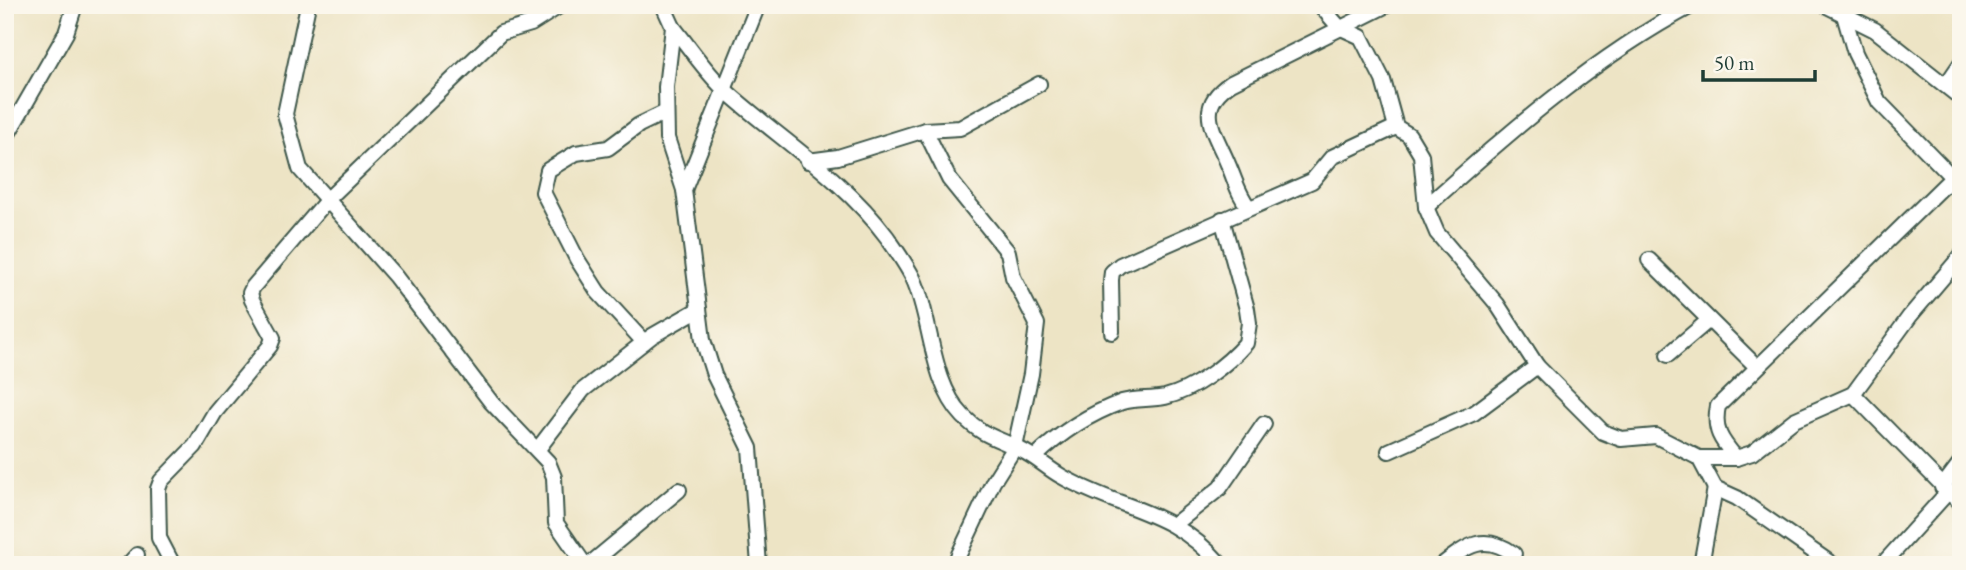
<svg xmlns="http://www.w3.org/2000/svg" width="1966" height="570" font-family="'EB Garamond',serif">
<rect width="100%" height="100%" fill="#fbf7ec"/>
<filter id="ink" filterUnits="userSpaceOnUse"><feTurbulence type="fractalNoise" baseFrequency=".0143" numOctaves="2"/><feDisplacementMap in="SourceGraphic" scale="14" xChannelSelector="R" yChannelSelector="G"/><feConvolveMatrix kernelMatrix="1 2 1 2 8 2 1 2 1" color-interpolation-filters="sRGB"/></filter>
<filter id="wash" filterUnits="userSpaceOnUse"><feTurbulence type="fractalNoise" baseFrequency=".00686" numOctaves="4" result="noise"/><feDisplacementMap in="SourceGraphic" scale="28" xChannelSelector="R" yChannelSelector="G"/><feGaussianBlur stdDeviation="1.57" result="paint"/><feColorMatrix in="noise" values="0 0 0 0 0 0 0 0 0 0 0 0 0 0 0 0 0 1.4 0 .05"/><feComposite in="paint" operator="in"/></filter>
<g filter="url(#wash)">
<rect width="100%" height="100%" fill="#ede4c5"/>
</g>
<g filter="url(#ink)">
<g fill="none" stroke-linecap="round" stroke-linejoin="round">
<defs>
<g id="street">
<path d="M308,5L285,114L300,169L395,276L491,402L548,462L554,477L556,523L585,565"/>
<path d="M663,5L673,27L666,87L667,138L684,190L703,340L714,375L750,448L759,565"/>
<path d="M1320,5L1339,27L1361,37L1383,80L1396,127L1409,135L1421,155L1426,207L1437,233L1497,304L1537,366L1603,432L1621,439L1656,436L1699,458H1736L1752,453L1794,420L1853,394L1910,316L1961,256"/>
<path d="M1825,5L1875,30L1961,98"/>
<path d="M1844,15L1855,53L1879,102L1952,177"/>
<path d="M673,27C690,48 707,74 727,92C781,140 844,179 887,237C896,250 906,264 913,278C932,318 930,382 963,416C982,436 998,438 1021,450C1036,457 1047,468 1061,476C1121,511 1170,507 1221,565"/>
<path d="M1946,85L1961,63"/>
<path d="M925,130L960,128L1039,84"/>
<path d="M5,139L66,33L75,5"/>
<path d="M808,161L838,157L925,130L949,179L1008,252L1013,277L1037,324L1031,374L1015,447L993,482L954,565"/>
<path d="M684,190L758,5"/>
<path d="M1426,207C1508,133 1595,57 1693,5"/>
<path d="M1249,208C1237,192 1236,182 1228,164C1215,132 1193,108 1231,83L1387,5"/>
<path d="M1649,260L1756,366"/>
<path d="M1112,332L1111,280L1112,272L1120,265L1312,181L1332,157L1396,127"/>
<path d="M644,342L598,292L577,259L543,192L548,170L576,153L608,148L639,125L666,112"/>
<path d="M1668,355L1709,320"/>
<path d="M1853,394L1961,504"/>
<path d="M538,449L583,390L652,336L699,309"/>
<path d="M1389,451L1474,413L1537,366"/>
<path d="M1035,457C1060,433 1089,414 1122,402C1136,398 1151,400 1165,397C1194,390 1227,365 1246,343L1249,323L1247,309L1222,219"/>
<path d="M1699,458L1715,488L1737,498L1833,565"/>
<path d="M1736,458C1721,440 1713,430 1718,406L1961,169"/>
<path d="M1942,487L1961,462"/>
<path d="M1175,524L1220,488L1264,424"/>
<path d="M128,565L137,555"/>
<path d="M173,565L159,538L158,489L161,481L195,446L215,412L270,346L273,338L252,300L250,293L253,287L329,198L501,33L531,24L561,5"/>
<path d="M448,565H457"/>
<path d="M589,565L679,490"/>
<path d="M1442,565C1468,545 1484,533 1514,554"/>
<path d="M1701,565L1715,488"/>
<path d="M1882,565L1948,492"/>
</g>
</defs>
<use href="#street" stroke="#3e564a" stroke-width="18"/>
<use href="#street" stroke="#fff" stroke-width="14"/>
</g>
</g>
<rect width="1966" height="570" fill="none" stroke="#fbf7ec" stroke-width="28"/>
<path d="M1703 70v10h112v-10" fill="none" stroke="#1f3d34" stroke-width="3.5"/>
<text x="1714" y="70" font-size="21" fill="#1f3d34" stroke="#fbf7ec" stroke-width="5" paint-order="stroke">50 m</text>
</svg>
